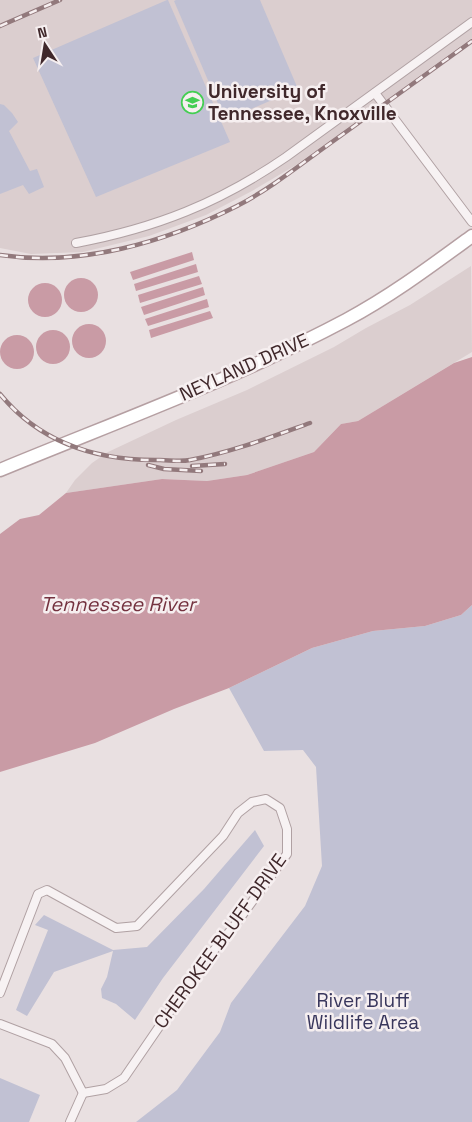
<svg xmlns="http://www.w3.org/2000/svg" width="472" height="1122" font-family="'Space Grotesk',sans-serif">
<rect width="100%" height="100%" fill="#e9e0e1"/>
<g fill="#dbcecf">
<path d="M0,0H472V38L296,165L252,191L206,215L149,236L83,252L31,254L0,248Z"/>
<path d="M471,266L472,352L358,421L341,424L314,452L247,475L207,481L162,479L66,493L75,480L92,463L108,452L176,420L247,390L334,347L366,328L410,305Z"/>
</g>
<g fill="#c1c1d3">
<path d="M167,0H168L230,142L96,197L33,58Z"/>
<path d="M176,0H260L298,89L225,120L174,1Z"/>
<path d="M0,104L4,105L12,113L18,122L9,131L30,171L37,169L44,187L29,194L23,185L0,194Z"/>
<path d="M472,605V1122H136L177,1090L220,1032L231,1003L305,906L322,866L316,767L303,750L264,751L229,688L312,648L373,631L425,626L461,615Z"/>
<path d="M255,830L264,846L163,978L135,1020L116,1004L102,998L101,989L107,977L113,951L54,972L27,1016L16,1010L48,930L35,925L44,915L113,950L147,947L204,889Z"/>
<path d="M0,1078L40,1095L29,1122H0Z"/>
</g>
<g fill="#c99ba5">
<path d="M192,252L194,260L133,280L130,272Z"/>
<path d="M196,264L198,272L136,291L134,284Z"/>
<path d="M199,276L202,284L140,303L138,295Z"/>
<circle cx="81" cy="295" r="17"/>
<circle cx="45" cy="300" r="17"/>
<path d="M203,287L205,295L144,315L141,307Z"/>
<path d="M207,299L209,307L148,326L145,319Z"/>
<path d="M210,311L213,318L151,338L149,330Z"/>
<circle cx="89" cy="341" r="17"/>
<circle cx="53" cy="347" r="17"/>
<circle cx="17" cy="352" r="17"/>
<path d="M472,357V605L461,615L425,626L373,631L312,648L229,688L174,709L95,743L0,772V534L20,519L39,515L66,493L162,479L207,481L247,475L314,452L341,424L358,421L454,363Z"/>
</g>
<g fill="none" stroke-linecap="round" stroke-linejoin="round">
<defs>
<g id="street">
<path d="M375,93L472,222"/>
<path d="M76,243C156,228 219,203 286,157L472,22"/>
<path d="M0,993L38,894L47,890L116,928L137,926L223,836L238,813L252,802L266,799L280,808L287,829V854L235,925L200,967L124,1078L106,1089L83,1093"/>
<path d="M0,1024L52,1044L65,1058L83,1093"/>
<path d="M70,1122L83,1093"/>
</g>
<path id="primary" d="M0,470C116,422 235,379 346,320C391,296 431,266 472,236"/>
</defs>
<use href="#street" stroke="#b0a1a3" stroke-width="10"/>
<use href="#primary" stroke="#b59fa2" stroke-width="15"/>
<use href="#street" stroke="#f7f2f3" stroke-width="8"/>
<use href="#primary" stroke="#fff" stroke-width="12"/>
<defs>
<g id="rail">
<path d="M0,26L60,0"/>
<path d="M0,255C81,267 166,242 237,206C268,190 296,168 325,147C374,112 423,76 472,41"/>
<path d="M0,394C40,443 98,461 160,460C169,460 180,462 190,460C232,452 271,437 310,423"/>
<path d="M148,465L164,469L201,471"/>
<path d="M192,466L225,464"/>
</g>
</defs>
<use href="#rail" stroke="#92797c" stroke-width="4.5"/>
<use href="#rail" stroke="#f6eff0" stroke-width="2.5" stroke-dasharray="8" stroke-linecap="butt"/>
</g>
<defs>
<symbol id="university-ring" viewBox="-11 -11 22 22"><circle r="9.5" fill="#f6eff0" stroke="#44ce53" stroke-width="1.5"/><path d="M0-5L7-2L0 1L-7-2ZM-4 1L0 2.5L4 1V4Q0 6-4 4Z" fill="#44ce53"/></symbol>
</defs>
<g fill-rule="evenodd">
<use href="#university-ring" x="180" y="90" width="25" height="25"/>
</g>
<g text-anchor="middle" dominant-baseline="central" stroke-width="5" stroke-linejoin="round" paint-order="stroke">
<g font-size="19" font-weight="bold" fill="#40282b" stroke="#f6eff0" text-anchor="start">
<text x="208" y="91">University of<tspan x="208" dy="22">Tennessee, Knoxville</tspan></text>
</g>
<g font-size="19" fill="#40282b" stroke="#f6eff0">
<text transform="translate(244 367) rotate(-24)">NEYLAND DRIVE</text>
<text transform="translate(220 941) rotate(-54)">CHEROKEE BLUFF DRIVE</text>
</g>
<g font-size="19" fill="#38365c" stroke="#f6eff0">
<text x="363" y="1000">River Bluff<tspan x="363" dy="22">Wildlife Area</tspan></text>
</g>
<g font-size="20" font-style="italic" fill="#74323f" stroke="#f6eff0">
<text x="118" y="604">Tennessee River</text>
</g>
</g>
<g transform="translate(45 45) rotate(348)" stroke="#f6eff0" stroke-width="4" paint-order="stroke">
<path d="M0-4L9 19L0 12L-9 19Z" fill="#40282b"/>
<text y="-8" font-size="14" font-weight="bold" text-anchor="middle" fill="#40282b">N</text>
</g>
</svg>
